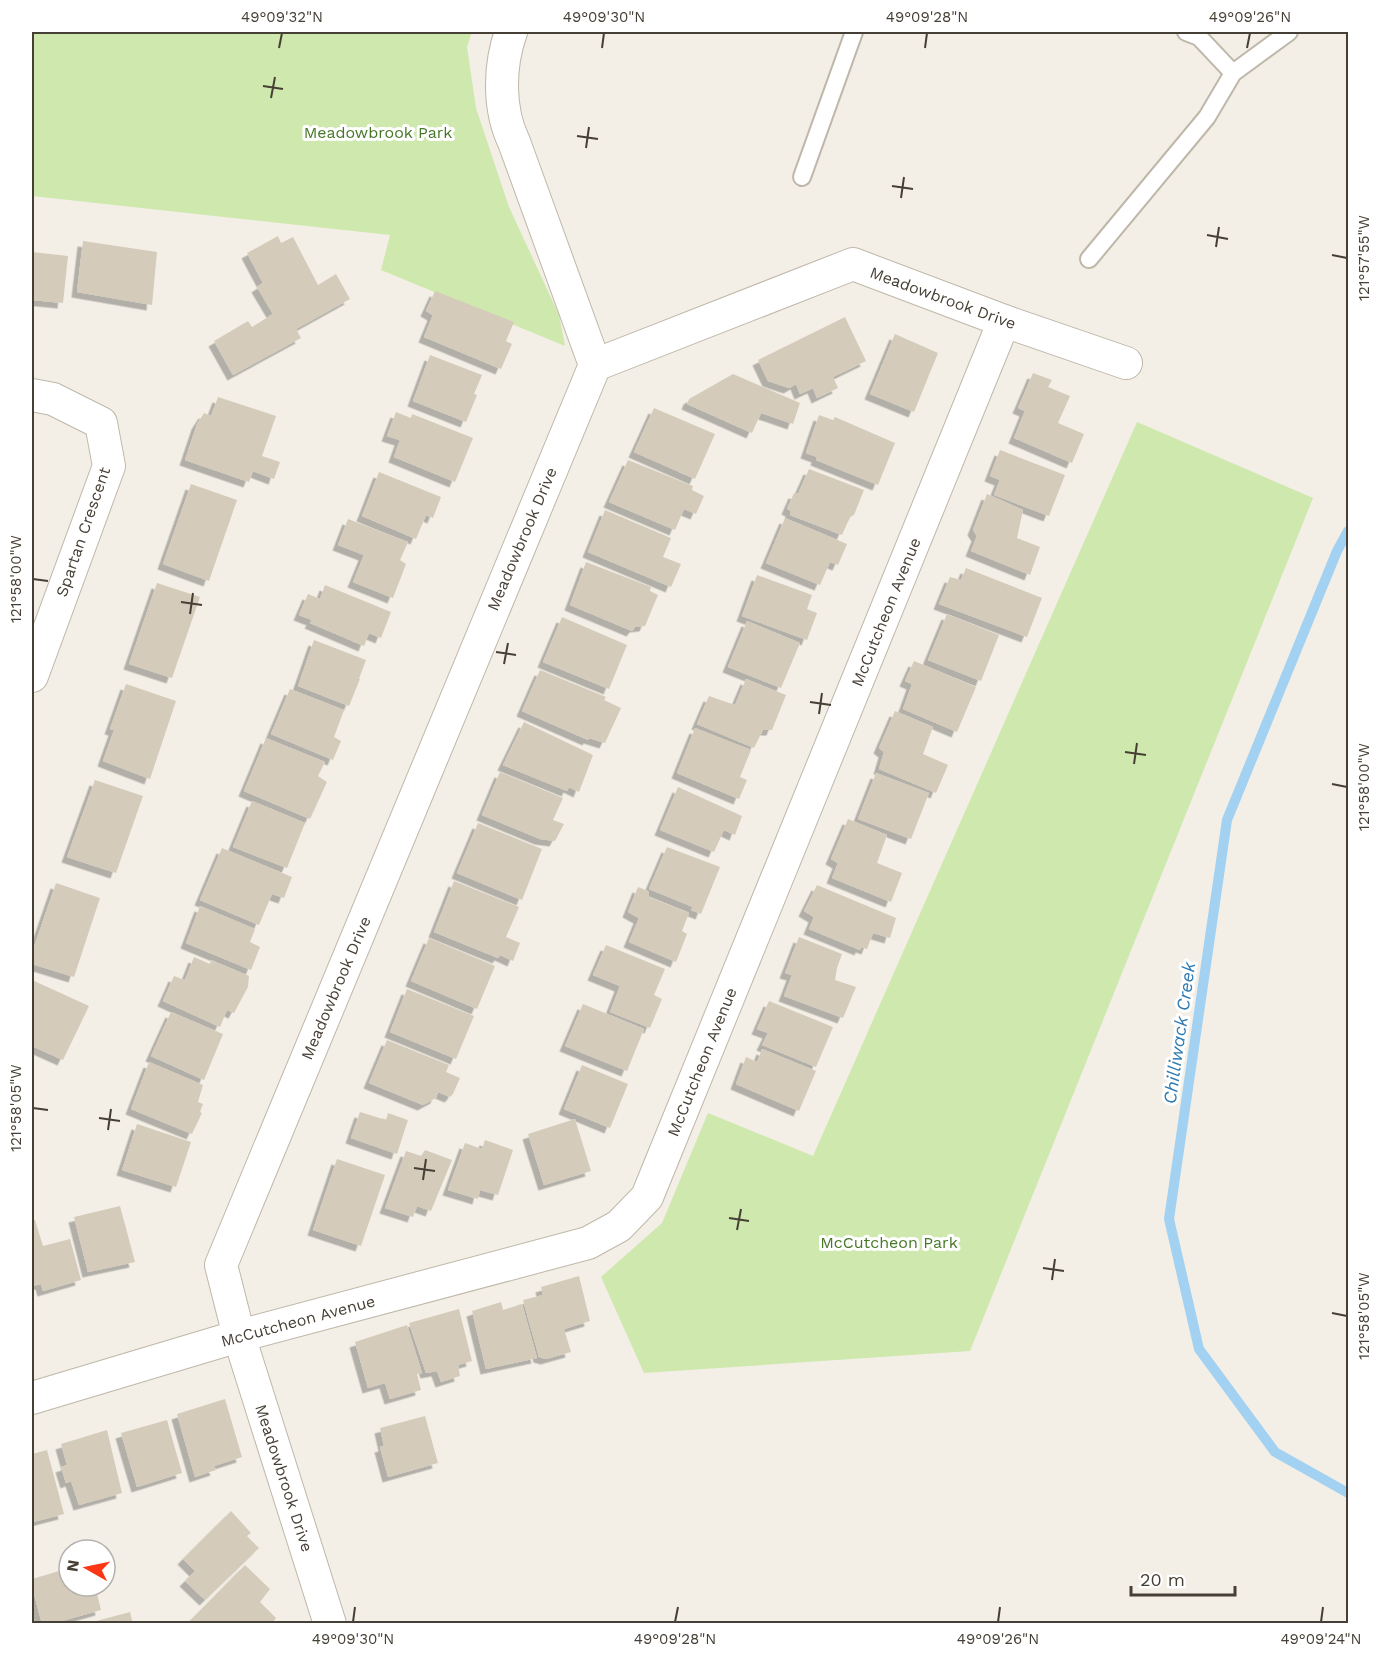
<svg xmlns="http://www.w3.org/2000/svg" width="1380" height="1655" font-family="'Work Sans',sans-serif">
<defs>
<filter id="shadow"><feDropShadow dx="-5.5" dy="5.5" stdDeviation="0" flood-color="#0004"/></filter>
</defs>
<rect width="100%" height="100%" fill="#f3efe6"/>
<g fill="#cee8ae">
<path d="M32,32H472L467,47L476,108L509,207L559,315L565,346L381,270L390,235L32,196Z"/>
<path d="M1137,422L1313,498L970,1351L644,1373L601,1277L662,1223L708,1113L813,1156Z"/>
</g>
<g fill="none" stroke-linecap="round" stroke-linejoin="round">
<path stroke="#a2d1f1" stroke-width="10" d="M1348,531L1337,551L1227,820L1169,1219L1199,1349L1275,1452L1348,1493"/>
</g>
<g fill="#d5cbbb" filter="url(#shadow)">
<path d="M278,236L281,243L293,237L318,285L336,274L350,299L296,329L301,338L233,375L214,341L248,321L252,327L273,314L257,287L263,283L247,253Z"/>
<path d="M83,241L157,252L152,305L77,292Z"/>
<path d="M32,252L68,256L63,303L32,300Z"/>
<path d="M435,291L514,322L506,341L512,344L501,369L424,337L433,315L426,311Z"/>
<path d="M845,317L866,361L833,377L838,388L817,398L813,388L800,394L796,384L789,388L768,381L758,360Z"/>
<path d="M895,334L938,353L914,412L870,394Z"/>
<path d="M430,355L482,375L474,394L477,395L466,422L413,401Z"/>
<path d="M1033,373L1052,380L1048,387L1070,396L1058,423L1084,434L1072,463L1014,438L1025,411L1018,408Z"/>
<path d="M733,374L800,403L793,424L761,413L752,433L687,404L689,399Z"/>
<path d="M218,397L276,416L262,456L280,462L274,479L253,471L249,482L185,460L197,424L204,413L211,416Z"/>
<path d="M654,408L715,434L695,479L634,452Z"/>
<path d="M396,412L411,418L412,414L473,438L455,482L394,457L400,440L387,436Z"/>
<path d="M819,415L833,420L835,417L895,443L878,485L816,460L817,457L806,453Z"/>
<path d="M1000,450L1065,475L1049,516L994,495L1000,480L990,476Z"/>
<path d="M628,460L693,486L692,490L704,496L696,514L684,509L675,530L609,502Z"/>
<path d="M809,469L864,490L854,515L850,517L842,535L790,515L791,511L787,509L794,493L798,494Z"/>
<path d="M379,472L441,497L433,518L426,515L416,539L362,516Z"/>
<path d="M191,484L237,500L209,581L163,564Z"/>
<path d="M987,494L1023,510L1017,538L1040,547L1030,575L971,551L977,536L973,530Z"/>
<path d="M605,510L671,538L663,557L681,564L671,587L588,552Z"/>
<path d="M785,518L847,544L838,565L830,562L820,585L766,563Z"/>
<path d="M348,519L408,542L400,560L406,564L393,598L353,582L364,555L338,545Z"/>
<path d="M586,562L651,587L650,591L658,595L645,626L635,627L632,631L570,605Z"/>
<path d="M966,568L1042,598L1027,637L939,604L950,577L961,580Z"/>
<path d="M757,575L812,595L807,609L817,613L807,640L742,616Z"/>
<path d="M157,583L200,597L172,678L129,664Z"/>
<path d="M325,585L391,612L381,638L369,633L364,646L310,623L312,620L299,615L308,594L320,599Z"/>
<path d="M947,614L999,635L981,681L928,660Z"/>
<path d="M562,617L627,645L609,689L543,662Z"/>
<path d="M747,621L800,643L781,688L728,667Z"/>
<path d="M314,640L366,660L359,679H360L349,706L298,686Z"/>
<path d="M914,661L976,687L957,732L903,709L912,684L905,681Z"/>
<path d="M540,670L606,697L604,700L621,708L605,743L589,738L588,740L522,711Z"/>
<path d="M746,679L786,695L772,730H763L754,748L697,724L709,696L735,705Z"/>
<path d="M126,684L176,701L150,779L103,761L114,730L110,729Z"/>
<path d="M290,689L344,710L334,737L341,741L333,760L271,734Z"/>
<path d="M895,711L933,727L923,754L948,765L936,793L879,769L884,752L879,748Z"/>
<path d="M524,722L593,755L579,792L569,787L567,791L503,765Z"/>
<path d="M695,728L751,750L740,777L747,780L739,799L677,773Z"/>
<path d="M266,738L325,762L318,776L327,782L310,819L244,791Z"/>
<path d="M500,772L563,798L553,820L564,824L555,841L540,839L482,815Z"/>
<path d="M876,773L929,793L911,839L858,819Z"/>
<path d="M95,780L143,796L116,873L67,857Z"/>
<path d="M678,787L742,816L735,835L724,830L714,852L660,830Z"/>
<path d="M252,801L305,823L287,868L233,847Z"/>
<path d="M848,819L887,835L877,863L902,873L891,902L832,878L838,863L831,859Z"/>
<path d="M478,823L542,849L522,900L457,873Z"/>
<path d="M667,847L720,867L701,914L691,910L693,907L649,889Z"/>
<path d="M222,848L292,877L284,898L272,894L259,925L200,900Z"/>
<path d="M454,881L519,907L506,937L520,943L513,961L500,955L498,958L434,932Z"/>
<path d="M56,883L100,898L74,977L32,964V953Z"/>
<path d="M817,885L896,918L890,938L873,933L867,949L861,947L860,950L809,929L814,917L804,911Z"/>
<path d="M638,887L648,891L649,897L689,913L682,931L687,934L676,962L629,942L639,918L628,912Z"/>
<path d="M200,906L255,929L250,942L260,947L251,970L186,943Z"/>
<path d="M799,937L842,954L837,968L835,980L856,987L843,1018L784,996L792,975L785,973Z"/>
<path d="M429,938L495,966L477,1009L411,981Z"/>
<path d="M606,945L665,969L654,995L662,999L650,1028L610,1012L620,986L593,975Z"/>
<path d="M194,957L210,964L211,960L249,976L248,987L234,1013L227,1010L220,1027L163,1001L174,976L185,980Z"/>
<path d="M32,980L89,1006L63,1060L32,1046Z"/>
<path d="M407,989L474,1016L456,1059L390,1032Z"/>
<path d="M769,1001L833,1027L816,1067L762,1045L768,1033L757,1029Z"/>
<path d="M583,1004L644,1029L627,1071L565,1046Z"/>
<path d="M171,1012L223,1034L204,1080L151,1056Z"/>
<path d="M387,1040L449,1065L446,1072L460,1078L453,1094L450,1097L438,1092L436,1098L423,1105L369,1083Z"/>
<path d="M762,1049L816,1071L799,1111L736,1084L746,1057L757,1062Z"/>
<path d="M149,1062L203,1085L198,1102L203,1104L200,1112L202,1113L192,1134L131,1109Z"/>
<path d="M582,1065L628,1084L610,1128L564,1109Z"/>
<path d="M360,1112L386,1120L388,1113L408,1120L397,1154L351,1138Z"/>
<path d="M575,1119L591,1171L544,1185L528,1134Z"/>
<path d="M137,1124L191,1142L176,1187L122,1170Z"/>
<path d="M485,1140L513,1150L498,1195L480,1190L478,1199L448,1190L465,1143L482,1149Z"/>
<path d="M425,1150L452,1160L431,1211L417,1206L413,1217L385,1208L406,1151L421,1156Z"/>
<path d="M337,1159L385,1175L361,1246L313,1230Z"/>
<path d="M120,1206L135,1262L88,1272L74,1217Z"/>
<path d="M35,1220L43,1246L70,1239L81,1280L43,1291L41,1284L32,1286V1221Z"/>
<path d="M579,1276L590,1321L564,1329L571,1352L546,1359L539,1357L523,1300L543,1295L541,1287Z"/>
<path d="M501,1302L503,1310L522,1304L537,1358L486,1369L472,1311Z"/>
<path d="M459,1309L472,1361L458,1365L460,1376L441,1382L437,1371L426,1373L409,1323Z"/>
<path d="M407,1325L422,1373L417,1374L421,1390L390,1399L385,1383L368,1388L355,1342Z"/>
<path d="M225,1399L242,1457L214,1466L216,1470L195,1477L177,1414Z"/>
<path d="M425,1416L438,1463L388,1477L380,1447L384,1446L380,1428Z"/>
<path d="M167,1420L182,1473L137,1487L121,1433Z"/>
<path d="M107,1430L122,1493L79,1505L71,1481L66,1483L61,1467L67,1465L61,1444Z"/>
<path d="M47,1450L64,1514L33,1522L32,1517V1454Z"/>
<path d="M231,1511L251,1533L247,1536L259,1548L205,1600L185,1581L195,1571L183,1559Z"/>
<path d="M245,1565L270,1589L260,1602L276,1618L271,1624H187Z"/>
<path d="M69,1568V1586H95L101,1610L51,1624H42L32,1586V1579Z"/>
<path d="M130,1612L133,1624H89V1623Z"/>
</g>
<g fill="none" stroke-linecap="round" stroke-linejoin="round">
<defs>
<g id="service">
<path d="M1186,32L1199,37L1233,73"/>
<path d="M802,177L854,32"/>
<path d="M1089,259L1207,117L1233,73L1289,32"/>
</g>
<g id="minor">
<path d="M595,365L853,264L1004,321L1126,363"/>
<path d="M32,395L53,399L101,423L109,466L32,676"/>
<path d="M32,1398L239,1336L588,1243L619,1226L647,1197L1004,321"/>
<path d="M330,1624L239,1336L221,1265L595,365L514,142C498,109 499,66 511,32"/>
</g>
</defs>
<use href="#service" stroke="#bfb7a9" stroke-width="20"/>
<use href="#minor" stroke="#bfb7a9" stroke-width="34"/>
<use href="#service" stroke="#fff" stroke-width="16"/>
<use href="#minor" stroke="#fff" stroke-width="32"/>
</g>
<path fill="none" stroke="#463f35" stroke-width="2" d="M279,48L282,33M602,48L604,33M925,48L927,33M1247,48L1250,33M263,86L283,89M271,98L275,77M577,136L598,139M586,148L589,127M892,186L913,189M901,198L904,177M1207,235L1228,239M1216,247L1219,227M1332,255L1347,258M33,579L48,581M181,602L202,605M190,614L193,593M496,652L516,655M504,664L508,643M810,702L831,705M819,714L822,693M1125,752L1146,755M1134,764L1137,743M1332,784L1347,787M33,1108L48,1110M99,1118L120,1121M108,1130L111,1109M414,1168L435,1171M423,1180L426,1159M729,1218L749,1221M737,1230L741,1209M1043,1268L1064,1271M1052,1280L1055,1259M1332,1313L1347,1316M353,1622L355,1607M675,1622L678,1607M998,1622L1000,1607M1321,1622L1323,1607"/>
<g text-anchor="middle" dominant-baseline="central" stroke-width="6" stroke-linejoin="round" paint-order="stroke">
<g font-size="16" fill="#477828" stroke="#fff">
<text x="378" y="132">Meadowbrook Park</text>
<text x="889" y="1242">McCutcheon Park</text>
</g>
<g font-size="16" fill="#463f35" stroke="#fff">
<text transform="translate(943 298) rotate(20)">Meadowbrook Drive</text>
<text transform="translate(83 532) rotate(-71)">Spartan Crescent</text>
<text transform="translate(522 539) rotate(-67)">Meadowbrook Drive</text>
<text transform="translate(886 612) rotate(-68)">McCutcheon Avenue</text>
<text transform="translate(336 988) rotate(-67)">Meadowbrook Drive</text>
<text transform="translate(702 1062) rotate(-68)">McCutcheon Avenue</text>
<text transform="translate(298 1321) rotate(-15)">McCutcheon Avenue</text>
<text transform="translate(284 1478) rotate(72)">Meadowbrook Drive</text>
</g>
<g font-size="18" font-style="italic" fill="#2e7bb3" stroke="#fff">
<text transform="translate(1179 1033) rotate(-82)">Chilliwack Creek</text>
</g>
</g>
<rect width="1380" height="1655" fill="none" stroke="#ffffff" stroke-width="66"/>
<g transform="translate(87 1568) rotate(279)"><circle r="28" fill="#ffffff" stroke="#b5b2ae" stroke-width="1.5"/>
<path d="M0-4.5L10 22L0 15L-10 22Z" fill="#fb3715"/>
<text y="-9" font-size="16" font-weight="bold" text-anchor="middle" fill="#463f35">N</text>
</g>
<path d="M1131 1586v9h104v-9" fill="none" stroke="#463f35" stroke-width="3"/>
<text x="1140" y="1586" font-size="18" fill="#463f35" stroke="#ffffff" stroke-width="4.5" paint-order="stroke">20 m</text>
<rect x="33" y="33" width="1314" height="1589" fill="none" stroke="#463f35" stroke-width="2"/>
<g font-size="15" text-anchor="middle" fill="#463f35">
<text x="282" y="22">49°09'32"N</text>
<text x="604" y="22">49°09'30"N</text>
<text x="927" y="22">49°09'28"N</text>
<text x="1250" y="22">49°09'26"N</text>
<text transform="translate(1364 258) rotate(-90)" y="5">121°57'55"W</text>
<text transform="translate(16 579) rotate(-90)" y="5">121°58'00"W</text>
<text transform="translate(1364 787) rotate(-90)" y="5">121°58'00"W</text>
<text transform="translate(16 1108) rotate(-90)" y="5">121°58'05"W</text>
<text transform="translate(1364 1316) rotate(-90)" y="5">121°58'05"W</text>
<text x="353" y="1644">49°09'30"N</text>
<text x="675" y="1644">49°09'28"N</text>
<text x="998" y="1644">49°09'26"N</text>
<text x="1321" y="1644">49°09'24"N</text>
</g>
</svg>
